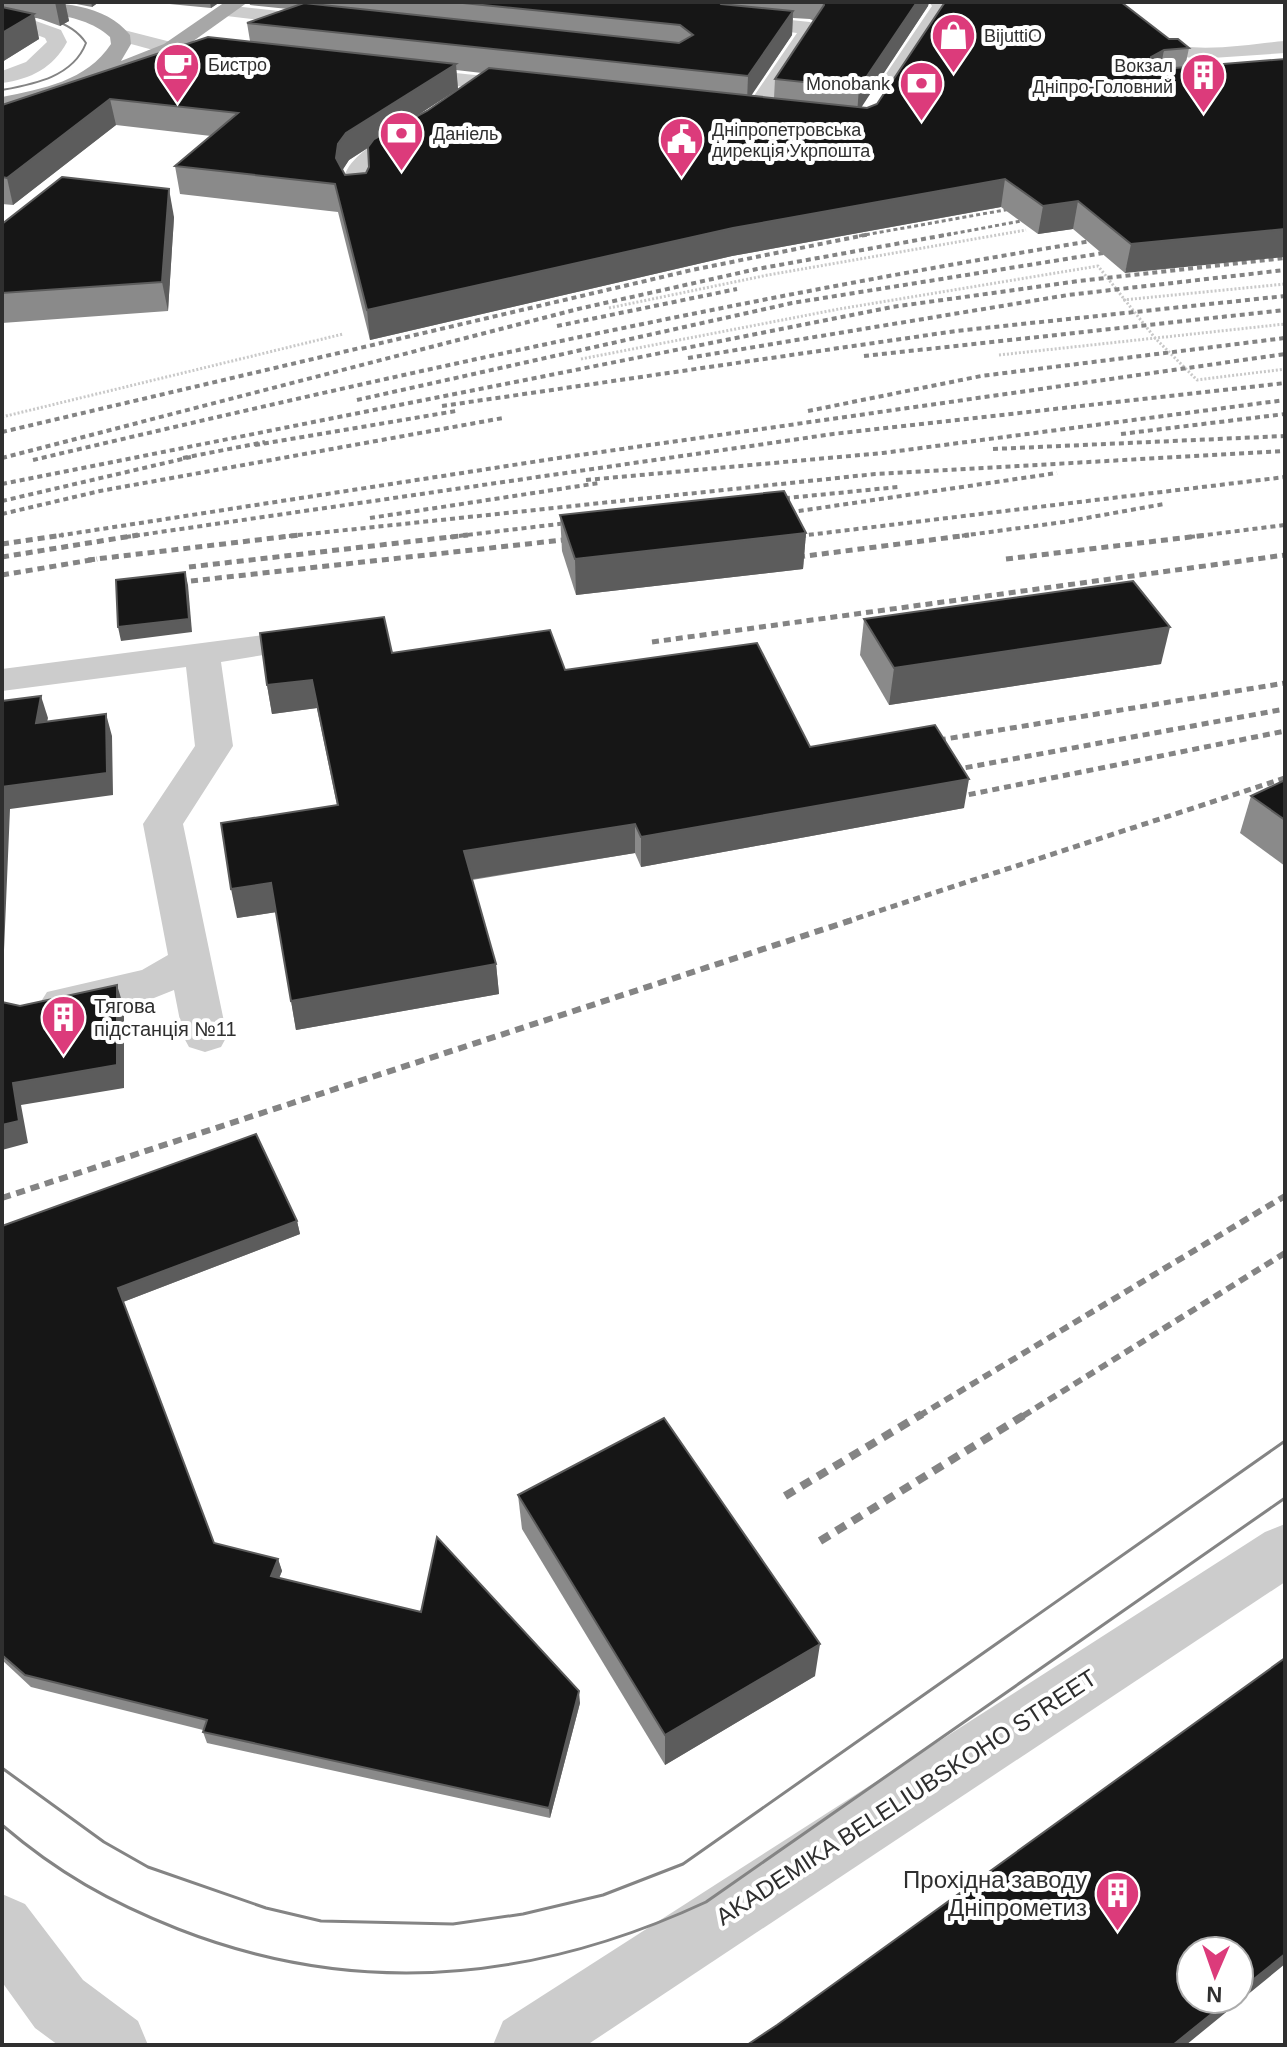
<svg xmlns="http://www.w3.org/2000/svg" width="1287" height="2047" font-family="Helvetica,sans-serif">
<rect width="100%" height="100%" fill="#fff"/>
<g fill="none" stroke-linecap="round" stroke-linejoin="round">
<g stroke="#c9c9c9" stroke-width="3" stroke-dasharray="2 2" stroke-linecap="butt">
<path d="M1123,300L1285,284"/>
<path d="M609,308L768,275L1026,230"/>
<path d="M999,355L1285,324"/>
<path d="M581,359L839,309L1098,266L1155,338L1197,380L1285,369"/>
<path d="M2,417L343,334"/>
</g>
<g fill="#ccc" fill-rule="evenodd">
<path d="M929,2H949L952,6L905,79H889L886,74L932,6Z"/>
<path d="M1093,2C1133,2 1136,25 1167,41C1192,55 1256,43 1285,41V53L1197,59L1156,52Z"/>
<path d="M225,5L326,16L336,22L326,28L218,15L215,11L218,7Z"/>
<path d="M733,14L810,22L820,28L762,117L754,119L743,112L797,33L726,24L723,20Z"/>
<path d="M2,16L33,20L61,30L67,42C53,68 31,79 2,83V71L26,62L47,42L45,38L29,32L2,28Z"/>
<path d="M120,29L171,42L220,47L231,53C216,70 135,45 113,39L110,35L113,31Z"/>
<path d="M399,67L530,81L541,88L530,95L391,78L388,73Z"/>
<path d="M422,122L430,124L433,129L430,134C417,141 372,159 368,173C365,183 372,190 366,199H348C324,163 395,129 422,122Z"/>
<path d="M264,635L276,639L282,646L276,653L221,662L233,746L183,824L227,1036L221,1047L205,1052L189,1047L183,1036L174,990L154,998L62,1018L47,1014L40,1003L47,992L142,970L168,955L143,824L195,746L186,667L2,691V669Z"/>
<path d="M1285,1524V1582L587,2045H493L503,2021L1265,1532Z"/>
<path d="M2,1894L25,1904L83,1980L138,2021L148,2045H58L35,2028L2,1982Z"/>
</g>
<path fill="#a7a7a7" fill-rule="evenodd" d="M6,2C48,2 102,0 130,35L131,44L121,61L164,44L225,2H248L178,52L117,78H102L60,97L2,111V97C42,89 87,81 111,44L110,37C78,7 20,17 6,2Z"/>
<path stroke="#848484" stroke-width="2" d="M2,14C32,16 68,16 86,43C73,77 34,84 2,90"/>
<g stroke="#848484" stroke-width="3">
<path d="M2,1768L104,1842L148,1867L266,1908L321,1921L453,1924L523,1914L603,1895L683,1864L1285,1441"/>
<path d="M2,1825C58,1873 110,1902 178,1929C357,1999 534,1982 706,1902L1285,1498"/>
</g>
<g stroke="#848484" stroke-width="3" stroke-dasharray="4 3" stroke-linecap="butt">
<path d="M859,236L1027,206"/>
<path d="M940,236L1043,217"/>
</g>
<g stroke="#848484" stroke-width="4" stroke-dasharray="5 4" stroke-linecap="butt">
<path d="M557,326L737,289"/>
<path d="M864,356L1285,310"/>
<path d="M688,358L1068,295L1285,270"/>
<path d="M357,400L792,303L1122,250"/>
<path d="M442,406L956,331L1285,296"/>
<path d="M808,411L981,376L1285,338"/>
<path d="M2,432L692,270L870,234"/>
<path d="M1121,434L1285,414"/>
<path d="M255,445L456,411"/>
<path d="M993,449L1285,436"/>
<path d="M2,458L578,309L757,269L951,234"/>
<path d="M183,458L265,442"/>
<path d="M33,460C390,376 747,296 1110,238"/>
<path d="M586,480L883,453L1285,400"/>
<path d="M2,484L892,307L1079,281L1285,258"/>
<path d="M767,500L898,487"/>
<path d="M2,501L191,457"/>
<path d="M2,514L100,491L503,418"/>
<path d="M772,515L1057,473"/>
<path d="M370,518L599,483"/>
<path d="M50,537L552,459L1285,354"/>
<path d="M126,537L833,434L1285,383"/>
<path d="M280,537L875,474L1285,451"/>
<path d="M450,537L584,521"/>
<path d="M791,537L1285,477"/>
<path d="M953,537L1064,522L1164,504"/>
<path d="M1190,537L1285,525"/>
</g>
<g stroke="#848484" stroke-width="5" stroke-dasharray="7 5" stroke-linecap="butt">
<path d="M787,537L807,535"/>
<path d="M2,544L63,535"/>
<path d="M2,557L138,535"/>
<path d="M798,557L969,535"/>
<path d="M1006,559L1207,535"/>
<path d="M88,560L299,535"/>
<path d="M189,567L468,535"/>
<path d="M2,575L97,559"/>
<path d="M191,581L581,538"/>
<path d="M652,642L1285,555"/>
<path d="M927,742L1285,683"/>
<path d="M942,772L1285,709"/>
<path d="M957,797L1285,731"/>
<path d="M845,922L1285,778"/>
</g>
<g stroke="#848484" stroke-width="6" stroke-dasharray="9 6" stroke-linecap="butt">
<path d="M2,1198L852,920"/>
<path d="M919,1416L1285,1196"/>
<path d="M1023,1416L1285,1253"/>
</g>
<g stroke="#848484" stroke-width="8" stroke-dasharray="11 8" stroke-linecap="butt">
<path d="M785,1496L922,1414"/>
<path d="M820,1541L1026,1414"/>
</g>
</g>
<g fill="#8a8a8a" fill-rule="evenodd">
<path d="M2,2H65L69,21L60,26L35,17L39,39L2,62Z"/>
<path d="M66,2H99L92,7Z"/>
<path d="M149,2H220L211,8Z"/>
<path d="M249,2H929L928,6L861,107L867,108L1169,39L1189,48L1185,67L1125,273L1073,229L1038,234L1001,207L732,256L370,340L338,212L180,194L175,166L211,136L116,125L13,205L2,204V105L250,41L247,23L288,9L250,5ZM793,18L810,19L814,21L775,79L774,98L751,95L792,35ZM456,70L482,73L427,111L410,120L458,89ZM368,148L369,167L366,173L345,175L342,170L349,160Z"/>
<path d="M174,217L168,311L2,323V224Z"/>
<path d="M560,515L806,533L803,569L576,595L562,551Z"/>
<path d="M864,619L1161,664L889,705L860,655Z"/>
<path d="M392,653L565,670L810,747L964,808L641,867L635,853L472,880L496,964L499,994L296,1030L276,912L237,918L337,805L317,708L272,714L267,685Z"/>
<path d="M1285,780V866L1240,833L1251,796Z"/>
<path d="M297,1221L300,1234L123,1302L214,1543L278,1559L282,1571L279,1578L580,1703L550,1818L207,1743L203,1732V1730L31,1687L2,1660V1226Z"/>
<path d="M518,1495L815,1676L665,1765L522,1529Z"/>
</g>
<g fill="#5c5c5c">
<path d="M55,2H65L69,21L60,26Z"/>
<path d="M91,2H99L92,7Z"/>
<path d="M210,2H220L211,8Z"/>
<path d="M917,2H929L928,6L857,114L859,88Z"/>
<path d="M793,11L792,35L747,102L748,76Z"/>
<path d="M34,14L39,39L2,62V33Z"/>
<path d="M1164,50L1159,75L1146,82L1151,57Z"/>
<path d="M456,64L458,89L349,160L342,171L336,158L338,144L346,133Z"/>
<path d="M110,99L116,125L13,205L7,178Z"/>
<path d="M1005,179L1001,207L732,256L370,340L367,310L733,228Z"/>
<path d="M169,189L174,217L168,311L162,282Z"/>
<path d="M1078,201L1073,229L1038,234L1043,206Z"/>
<path d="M1285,229V257L1125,273L1131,244Z"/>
<path d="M806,533L803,569L576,595L575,559Z"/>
<path d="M185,572L188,585L192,632L121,641L118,627Z"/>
<path d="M1170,627L1161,664L889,705L894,668Z"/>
<path d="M312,680L317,708L272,714L267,685Z"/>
<path d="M41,696L48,718L42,745L36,723Z"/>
<path d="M106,714L112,736L113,795L10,809L2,997V787Z"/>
<path d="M969,779L964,808L641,867V837Z"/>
<path d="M635,824V853L467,880L464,851Z"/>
<path d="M271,883L277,912L237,918L231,889Z"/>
<path d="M496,964L499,994L296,1030L291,1001Z"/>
<path d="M117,985L124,1008V1088L21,1105L28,1143L2,1150V1125L13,1083Z"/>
<path d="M297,1221L300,1234L123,1302L118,1288Z"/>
<path d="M278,1559L282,1571L275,1588L271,1576Z"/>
<path d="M820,1644L815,1676L665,1765V1735Z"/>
<path d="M579,1691L580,1703L550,1818L549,1808Z"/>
<path d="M1285,1954V1964L1186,2045H1173L1230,1999H1239V1991Z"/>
</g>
<g fill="#161616" stroke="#5c5c5c" stroke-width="2">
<path d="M453,2H719L721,4L793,11L748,76L247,23L304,3L679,43L693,35L680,25Z"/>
<path d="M823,2H917L859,88L775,79L824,5Z"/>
<path d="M945,2H1121L1169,39H1178L1189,48L1164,50L1151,57V62L1162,69L1285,59V229L1131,244L1078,201L1043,206L1005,179L733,228L367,310L335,184L175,166L238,113L110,99L7,178L2,177V105L208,37L456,64L346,133L338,144L336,158L345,175L366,173L369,167L368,147L374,139L427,111L489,68L867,108L877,104Z"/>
<path d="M2,7L34,14L2,33Z"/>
<path d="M62,177L169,189L162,282L2,293V224Z"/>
<path d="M784,491L806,533L575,559L560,515Z"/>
<path d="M185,572L189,619L118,627L116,580Z"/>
<path d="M1133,581L1170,627L894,668L864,619Z"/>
<path d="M384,617L392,653L550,630L565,670L757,643L810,747L935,725L969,779L641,837L635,824L464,851L496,964L291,1001L271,883L231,889L221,823L338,805L312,680L267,685L260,633Z"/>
<path d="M41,696L36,723L106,714L107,773L2,787V792V701Z"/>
<path d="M1285,780V820L1251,796Z"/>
<path d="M117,985V1065L13,1083L19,1121L2,1125V1002L20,1006Z"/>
<path d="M256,1134L297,1221L118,1288L214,1543L278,1559L271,1576L421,1612L437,1537L579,1691L549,1808L203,1732L207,1720L25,1675L2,1655V1226Z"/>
<path d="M664,1418L820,1644L665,1735L518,1495Z"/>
<path d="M1285,1658V1954L1239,1991V1951H1191V1999H1230L1173,2045H747L777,2025Z"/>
</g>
<defs>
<symbol id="shop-pin" viewBox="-11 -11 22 30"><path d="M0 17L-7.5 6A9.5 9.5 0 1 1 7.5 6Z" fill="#dc3b7b" stroke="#fff"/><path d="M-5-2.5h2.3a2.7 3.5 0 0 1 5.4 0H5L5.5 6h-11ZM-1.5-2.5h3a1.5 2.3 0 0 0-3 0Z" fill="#fff"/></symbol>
<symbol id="cafe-pin" viewBox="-11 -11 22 30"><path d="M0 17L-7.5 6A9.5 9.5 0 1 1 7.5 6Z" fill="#dc3b7b" stroke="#fff"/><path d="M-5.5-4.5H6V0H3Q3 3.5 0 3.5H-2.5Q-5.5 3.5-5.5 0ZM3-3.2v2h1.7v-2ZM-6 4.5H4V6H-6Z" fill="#fff"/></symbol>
<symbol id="building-pin" viewBox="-11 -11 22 30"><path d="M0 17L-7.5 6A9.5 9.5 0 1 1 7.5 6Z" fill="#dc3b7b" stroke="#fff"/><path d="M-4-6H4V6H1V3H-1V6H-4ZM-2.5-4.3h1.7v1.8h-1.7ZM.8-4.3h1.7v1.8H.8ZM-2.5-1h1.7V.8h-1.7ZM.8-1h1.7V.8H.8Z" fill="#fff"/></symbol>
<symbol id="bank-pin" viewBox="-11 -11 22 30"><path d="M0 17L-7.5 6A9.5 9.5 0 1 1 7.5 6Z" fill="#dc3b7b" stroke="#fff"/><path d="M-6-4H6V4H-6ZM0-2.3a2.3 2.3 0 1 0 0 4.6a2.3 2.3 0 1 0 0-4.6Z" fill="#fff"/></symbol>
<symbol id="civic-pin" viewBox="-11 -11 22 30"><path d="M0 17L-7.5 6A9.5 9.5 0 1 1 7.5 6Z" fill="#dc3b7b" stroke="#fff"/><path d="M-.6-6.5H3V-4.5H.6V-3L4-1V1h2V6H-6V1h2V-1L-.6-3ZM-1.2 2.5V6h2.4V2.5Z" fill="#fff"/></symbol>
</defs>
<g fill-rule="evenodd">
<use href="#shop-pin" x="928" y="10" width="51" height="69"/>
<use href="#cafe-pin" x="152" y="40" width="51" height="69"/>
<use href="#building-pin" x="1178" y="50" width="51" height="69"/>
<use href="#bank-pin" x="896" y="58" width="51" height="69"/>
<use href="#bank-pin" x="376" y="108" width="51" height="69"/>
<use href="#civic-pin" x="656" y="114" width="51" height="69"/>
<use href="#building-pin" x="38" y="992" width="51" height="69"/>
<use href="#building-pin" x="1092" y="1868" width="51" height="69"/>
</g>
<g text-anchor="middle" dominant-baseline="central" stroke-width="8" stroke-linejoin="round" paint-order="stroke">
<g font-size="18" fill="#2f2f2f" stroke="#fff" text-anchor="start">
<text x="984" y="36">BijuttiO</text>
<text x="208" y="65">Бистро</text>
<text x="1173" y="66" text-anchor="end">Вокзал<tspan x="1173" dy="21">Днiпро-Головний</tspan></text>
<text x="890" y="84" text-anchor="end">Monobank</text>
<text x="712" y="130">Дніпропетровська<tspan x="712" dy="21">дирекція Укрпошта</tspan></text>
<text x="433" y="134">Даніель</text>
</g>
<g font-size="20" fill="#2f2f2f" stroke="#fff" text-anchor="start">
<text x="94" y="1006">Тягова<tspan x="94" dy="23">пiдстанцiя №11</tspan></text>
</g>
<g font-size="24" fill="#2f2f2f" stroke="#fff">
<text transform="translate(906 1797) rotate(-33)">AKADEMIKA BELELIUBSKOHO STREET</text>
</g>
<g font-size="24" fill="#2f2f2f" stroke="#fff" text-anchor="end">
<text x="1087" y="1879">Прохідна заводу<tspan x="1087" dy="28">Дніпрометиз</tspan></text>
</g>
</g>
<rect width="1287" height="2047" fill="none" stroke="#2f2f2f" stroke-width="8"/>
<g transform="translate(1215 1975) rotate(182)"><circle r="38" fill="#ffffff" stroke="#acacac" stroke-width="2"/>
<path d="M0-6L14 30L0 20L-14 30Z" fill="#dc3b7b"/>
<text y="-12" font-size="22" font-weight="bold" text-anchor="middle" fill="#2f2f2f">N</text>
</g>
</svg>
